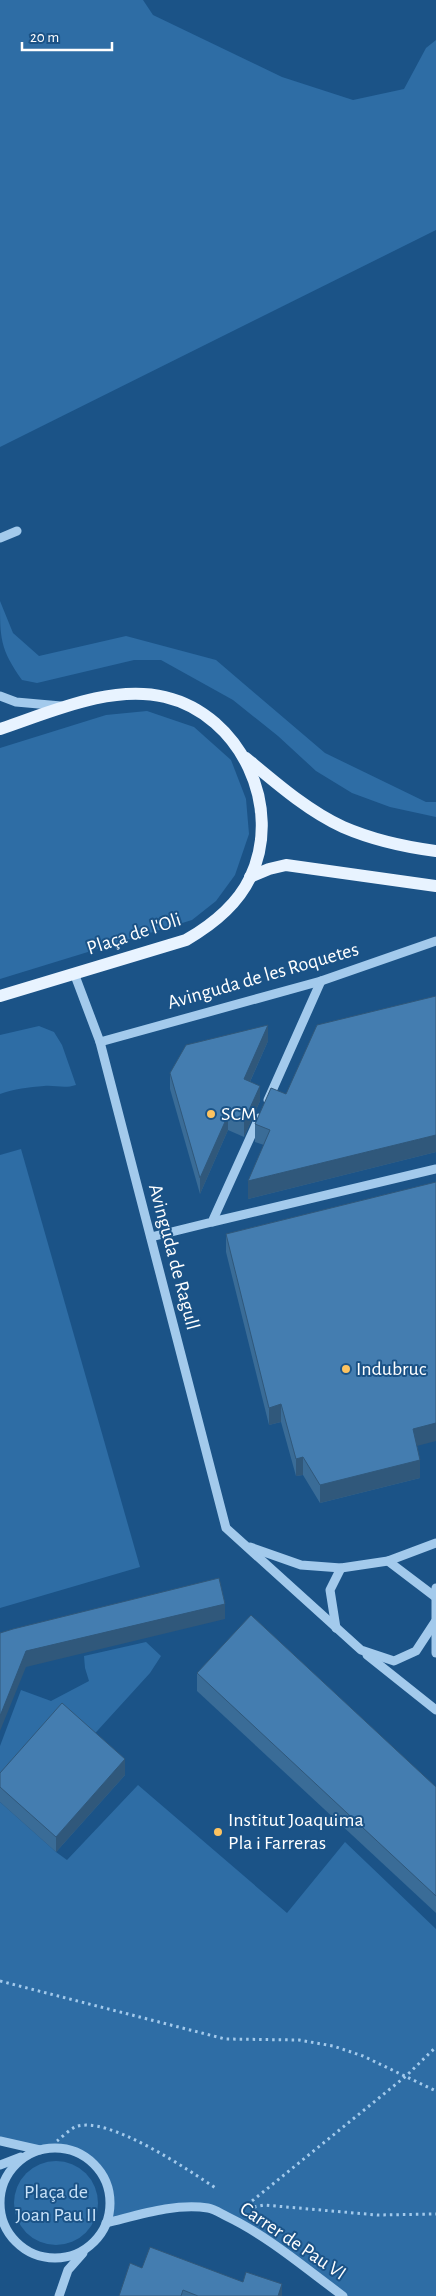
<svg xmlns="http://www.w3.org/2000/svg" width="436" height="2296" font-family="'Alegreya Sans',sans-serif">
<rect width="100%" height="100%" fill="#1b5387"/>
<g fill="#2e6da5">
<path d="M0,0H143L153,15L282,77L353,100L404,89L426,48L436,40V230L0,447Z"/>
<path d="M0,601L13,633L39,656L126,636L216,660L325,753L426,802H436V817L390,807L352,793L316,771L278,736L233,700L161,660H134L37,683L22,680C0,649 0,638 0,601Z"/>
<path d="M147,711L194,727L231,760L246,799L249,834L235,875L216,901L192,920L0,979V748L106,715Z"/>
<path d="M39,1026L54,1032L62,1045L76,1085C64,1089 56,1085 44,1086C29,1087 14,1089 0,1094V1035Z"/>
<path d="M21,1149L140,1567L0,1608V1155Z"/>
<path d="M146,1642L161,1656L150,1673L88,1741L0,1788V1746L21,1690L51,1701L89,1681L85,1668L84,1656Z"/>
<path d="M138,1785L287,1913L345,1842L436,1929V2296H341L239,2222L210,2208L180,2207L106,2223C114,2192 102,2158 68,2150C58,2147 48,2151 38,2150C25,2148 12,2144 0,2141V1802L56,1852L67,1860Z"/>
<circle cx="56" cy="2203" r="42"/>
</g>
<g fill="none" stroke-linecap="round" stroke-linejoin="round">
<g stroke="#a3caec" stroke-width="3" stroke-dasharray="2.5 4" stroke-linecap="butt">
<path d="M0,1981L225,2039L299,2040L333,2046L363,2056L436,2091"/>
<path d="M57,2141C62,2137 69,2130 75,2127C107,2114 190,2171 217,2189"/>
<path d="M247,2205L406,2076L436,2047"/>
<path d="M254,2207L264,2205L377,2215L436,2214"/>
</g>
<g stroke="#a3caec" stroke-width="9">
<path d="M0,538L17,531"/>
<path d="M0,696L16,702L61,706"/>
<path d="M74,973L100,1042L226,1528L361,1650L394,1661L416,1651L435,1622"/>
<path d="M100,1042L321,981L436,941"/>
<path d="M268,1100L321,981"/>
<path d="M212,1222L436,1169"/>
<path d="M151,1237L212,1222L259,1118"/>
<path d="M250,1547L301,1565L341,1568L388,1561L436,1543"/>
<path d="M388,1561L434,1596"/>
<path d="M436,1588V1653"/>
<path d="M336,1628L330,1590L341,1568"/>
<path d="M367,1655L436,1710"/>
<path d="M0,2141L40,2150"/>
<circle cx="55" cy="2203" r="55"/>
<path d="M0,2165L21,2157"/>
<path d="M106,2223C139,2215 174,2203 208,2208C214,2209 220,2213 226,2216C268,2236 305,2268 343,2296"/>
<path d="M59,2296L68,2270L83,2253"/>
</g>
<g stroke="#e8f3ff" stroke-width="12">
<path d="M0,729C51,712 111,684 165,697C241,715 284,808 250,878C237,905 212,925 186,940L0,996"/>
<path d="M246,758C276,783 308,811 343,827C373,840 405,847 436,851"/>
<path d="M250,877L269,869L286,865L436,886"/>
</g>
</g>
<g fill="#3a6c97">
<path d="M436,996V1152L248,1199L264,1145L255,1142V1124L286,1094Z"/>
<path d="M268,1041L250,1082L260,1101L244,1137L228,1130L200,1194L170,1089V1073Z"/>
<path d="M226,1234L417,1446L420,1478L320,1503L303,1475L296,1476L281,1422L269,1425L226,1252Z"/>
<path d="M197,1673L436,1787V1913L197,1691Z"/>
<path d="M0,1773L125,1775L56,1852L0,1802Z"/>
<path d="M142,2268L282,2296H119Z"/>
</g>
<g fill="#30587b">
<path d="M268,1025V1041L244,1095V1079Z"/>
<path d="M260,1086V1101L244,1137V1121Z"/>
<path d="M228,1115V1130L200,1194V1178Z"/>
<path d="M436,1135V1152L248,1199V1181Z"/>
<path d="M281,1404V1422L269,1425V1408Z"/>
<path d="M436,1423V1441L413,1447V1429Z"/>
<path d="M303,1457V1475L296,1476V1459Z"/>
<path d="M420,1460V1478L320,1503V1485Z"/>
<path d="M225,1604V1619L26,1667L0,1731V1716L26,1651Z"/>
<path d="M125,1759V1775L56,1852V1837Z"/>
<path d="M282,2284V2296H278Z"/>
</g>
<g fill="#447db0" stroke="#30587b">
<path d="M436,996V1135L248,1181L270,1130L255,1124L271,1088L286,1094L317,1025Z"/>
<path d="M268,1025L244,1079L260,1086L244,1121L228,1115L200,1178L170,1073L186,1045Z"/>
<path d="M436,1182V1423L413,1429L420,1460L320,1485L303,1457L296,1459L281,1404L269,1408L226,1234Z"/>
<path d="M219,1578L225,1604L26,1651L0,1716V1633L13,1629Z"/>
<path d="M251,1615L436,1787V1896L197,1673Z"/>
<path d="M62,1703L125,1759L56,1837L0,1787V1773Z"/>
<path d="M150,2247L243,2282L246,2272L282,2284L278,2296H198L183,2290L181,2296H119L130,2263L142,2268Z"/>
</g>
<g fill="#fdc360" stroke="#1b5387" stroke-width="2">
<circle cx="211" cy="1114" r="5"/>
<circle cx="346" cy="1369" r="5"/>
<circle cx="218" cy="1832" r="5"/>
</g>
<g text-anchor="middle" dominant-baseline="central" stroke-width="4" stroke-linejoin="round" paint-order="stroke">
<g font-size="20" fill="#fff" stroke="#1b5387">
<text transform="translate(134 934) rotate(-18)">Plaça de l'Oli</text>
<text transform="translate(263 976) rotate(-16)">Avinguda de les Roquetes</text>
<text transform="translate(174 1257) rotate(75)">Avinguda de Ragull</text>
<text transform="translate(293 2241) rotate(34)">Carrer de Pau VI</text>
</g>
<g font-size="20" fill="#fff" stroke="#1b5387" text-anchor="start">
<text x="221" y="1114">SCM</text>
<text x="356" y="1369">Indubruc</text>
<text x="228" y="1820">Institut Joaquima<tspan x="228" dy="23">Pla i Farreras</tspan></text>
</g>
<g font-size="20" fill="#c8e2f9" stroke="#1b5387">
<text x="56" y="2192">Plaça de<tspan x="56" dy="23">Joan Pau II</tspan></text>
</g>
</g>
<path d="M22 42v8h90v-8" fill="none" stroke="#ffffff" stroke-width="2.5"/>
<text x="30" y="42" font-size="15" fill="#ffffff" stroke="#1b5387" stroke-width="4" paint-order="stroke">20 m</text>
</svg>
